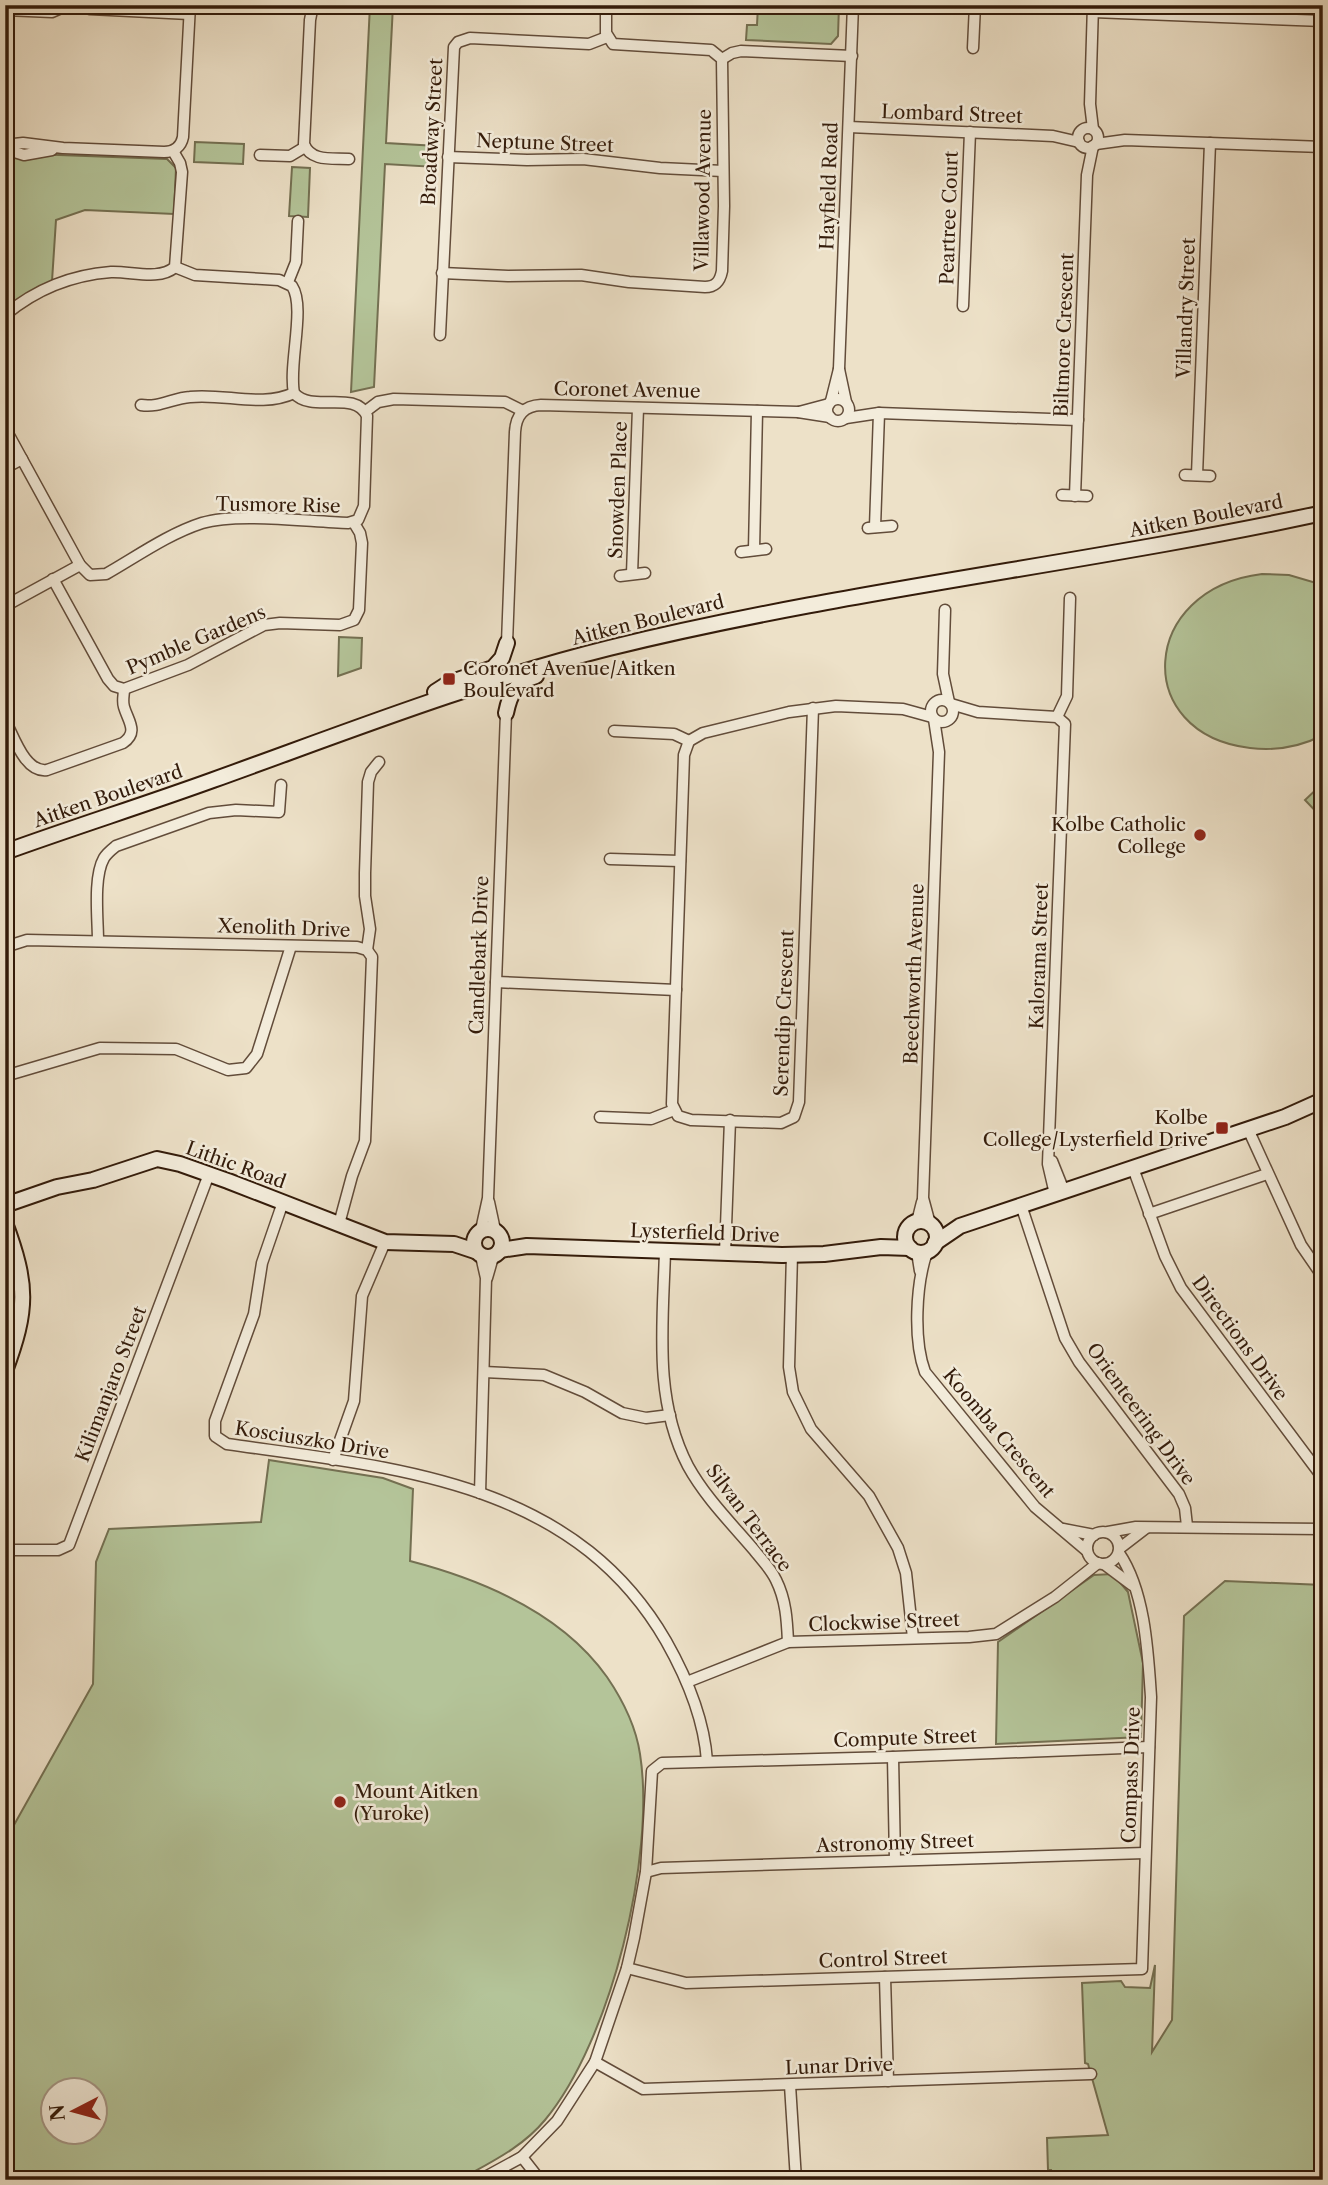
<svg xmlns="http://www.w3.org/2000/svg" width="1328" height="2185" font-family="'Libre Caslon Text',serif">
<rect width="100%" height="100%" fill="#ede1c8"/>
<filter id="stains"><feTurbulence type="fractalNoise" baseFrequency=".00286" numOctaves="4"/><feColorMatrix values="0 0 0 0 .2 0 0 0 0 .09 0 0 0 0 .02 0 0 0 .5 -.17"/></filter>
<radialGradient id="worn" r=".72"><stop offset=".6" stop-color="#630" stop-opacity="0"/><stop offset="1" stop-color="#630" stop-opacity=".3"/></radialGradient>
<g fill="#b4c499" stroke="#747052" stroke-width="2" fill-rule="evenodd">
<path d="M370,5H393L386,143L437,146L436,167L385,164L374,387L351,392Z"/>
<path d="M758,5H839L838,36L831,44L746,40L747,25H757Z"/>
<path d="M195,142L244,144L243,164L194,162Z"/>
<path d="M5,153L167,159L176,168L174,214L85,210L56,220L52,281L32,291L5,308Z"/>
<path d="M292,167L310,168L308,217L289,216Z"/>
<path d="M1262,574L1289,575L1323,585V735C1300,747 1275,751 1250,748C1131,734 1139,589 1262,574Z"/>
<path d="M339,637L362,638L361,668L338,676Z"/>
<path d="M1322,784H1323V819L1305,800Z"/>
<path d="M269,1460L383,1478L413,1489L410,1561C483,1580 562,1613 607,1677C622,1699 636,1727 640,1754C656,1855 611,2041 545,2120C522,2148 489,2163 459,2180H5V1841L93,1684L96,1562L109,1529L261,1522ZM52,2090H94V2132H52Z"/>
<path d="M1113,1574L1128,1592L1143,1663L1141,1737L996,1744L998,1642L1094,1575Z"/>
<path d="M1225,1581L1323,1585V2180H1051V2170H1048L1047,2138L1108,2135L1088,2064L1085,2063L1082,1983L1121,1981L1125,1987L1150,1988L1155,1965L1152,2052L1172,2020L1184,1616Z"/>
</g>
<g fill="none" stroke-linecap="round" stroke-linejoin="round">
<defs>
<g id="street">
<path d="M76,5L90,9L189,14"/>
<path d="M313,5L310,20L304,144C311,162 332,158 349,159"/>
<path d="M1093,5L1090,104L1093,129"/>
<path d="M5,10L52,12L68,5"/>
<path d="M1093,12L1323,21"/>
<path d="M973,48L975,5"/>
<path d="M722,59L732,53L741,51L852,56"/>
<path d="M849,127L1053,136L1079,142"/>
<circle cx="1088" cy="138" r="10"/>
<path d="M1096,144L1125,140L1323,147"/>
<path d="M5,145L23,143L63,148L164,152C174,152 181,147 183,137L190,5"/>
<path d="M5,149L24,155L52,150"/>
<path d="M260,155L290,156L305,147"/>
<path d="M448,157L527,160L583,159L660,168L723,171"/>
<path d="M442,273L508,276L581,275L629,282L705,287C716,287 720,281 722,271L724,206L722,59L711,50L613,44L606,33V5"/>
<path d="M288,282L296,262L298,221"/>
<path d="M963,306L970,132"/>
<path d="M5,315C35,290 71,275 111,272C131,271 159,281 175,267L182,172L180,163L173,151"/>
<path d="M440,335L454,47L458,42L470,38L589,44L607,37"/>
<circle cx="838" cy="410" r="11"/>
<path d="M831,401L839,369"/>
<path d="M846,402L839,369L853,5"/>
<path d="M141,405C159,408 173,398 190,397C224,393 262,408 294,393"/>
<path d="M366,411L378,402L394,399L505,402L523,411"/>
<path d="M799,412L829,404"/>
<path d="M846,418L879,413L1078,420"/>
<path d="M5,428L80,565L90,575L106,574C136,557 168,534 202,523C238,512 309,522 348,523L358,520L364,506L367,416C355,389 312,414 294,393C288,365 306,307 292,286L279,280L195,275L175,267"/>
<path d="M5,468L22,459"/>
<path d="M1185,475L1210,476"/>
<path d="M1197,475L1210,143"/>
<path d="M1062,495L1087,496"/>
<path d="M1075,496L1087,175L1093,146"/>
<path d="M875,527L879,413"/>
<path d="M868,528L892,526"/>
<path d="M754,550L757,411"/>
<path d="M741,552L766,549"/>
<path d="M632,574L638,408"/>
<path d="M620,576L645,573"/>
<path d="M53,579L108,679L114,686L124,689L188,665L264,625L280,623L340,625L354,620L359,610L362,543L360,533L354,523"/>
<path d="M5,606L80,565"/>
<path d="M945,610L943,674L949,702"/>
<path d="M507,643L515,432C516,415 524,406 541,405L798,412L830,417"/>
<circle cx="942" cy="711" r="11"/>
<path d="M951,704L978,712L1057,717L1065,724L1048,1164L1055,1194"/>
<path d="M1057,717L1067,696L1070,598"/>
<path d="M5,720C14,737 25,773 47,770L123,743C139,732 128,721 124,707C122,701 124,695 124,689"/>
<path d="M614,731L674,734L689,741"/>
<path d="M689,741L684,755L672,1104L678,1116L691,1120L781,1123L794,1117L799,1102L813,708"/>
<path d="M689,741L703,733L789,712L836,706L903,709L932,717"/>
<path d="M610,859L680,861"/>
<path d="M98,941C98,919 93,877 104,858C107,853 111,850 116,846L209,813L236,810L279,812L281,785"/>
<path d="M5,947L27,940L357,947L367,950L372,957L365,1141L352,1176L339,1224"/>
<path d="M367,950L370,929L365,896V873L368,782L371,772L379,762"/>
<path d="M496,982L676,990"/>
<path d="M5,1076L100,1048L176,1049L228,1070L246,1068L257,1054L291,946"/>
<path d="M600,1117L651,1119L674,1110"/>
<path d="M1248,1129L1301,1245L1323,1277"/>
<path d="M1052,1161L1064,1191"/>
<path d="M1133,1168L1165,1256L1181,1288L1323,1478"/>
<path d="M283,1202L262,1263L254,1314L215,1421V1436L227,1444C393,1468 572,1479 666,1641C687,1678 704,1718 707,1761"/>
<path d="M489,1202L495,1230"/>
<path d="M1021,1205L1065,1338L1079,1362L1179,1494L1185,1508L1187,1526"/>
<path d="M1149,1214L1267,1174"/>
<path d="M917,1222L922,1202"/>
<path d="M930,1224L923,1198L939,752L934,719"/>
<path d="M481,1230L488,1198L506,713"/>
<path d="M665,1251C663,1323 653,1399 688,1466C705,1497 731,1523 754,1550C761,1559 771,1569 776,1580C786,1600 787,1620 788,1642"/>
<path d="M917,1252L920,1271"/>
<path d="M927,1252C916,1284 913,1340 925,1372L1035,1507L1087,1551"/>
<path d="M725,1253L730,1120"/>
<path d="M792,1254L789,1367L793,1392L811,1429L869,1496L898,1548L906,1573L913,1638"/>
<path d="M487,1278L493,1257"/>
<path d="M484,1372L544,1375L585,1392L622,1413L646,1418L670,1415"/>
<path d="M333,1460L354,1401L362,1296L385,1242"/>
<path d="M480,1493L486,1278L481,1256"/>
<path d="M1063,1529L1094,1535"/>
<circle cx="1103" cy="1548" r="16"/>
<path d="M1108,1532L1136,1527L1323,1529"/>
<path d="M1120,1548L1146,1528"/>
<path d="M5,1550H58L69,1545L209,1174"/>
<path d="M1104,1564L1132,1585"/>
<path d="M687,1682L788,1642L969,1637L996,1634L1055,1597L1098,1563"/>
<path d="M893,1757L895,1860"/>
<path d="M646,1872L661,1868L1145,1853"/>
<path d="M627,1968L686,1983L1142,1969L1151,1697C1148,1652 1145,1591 1119,1553"/>
<path d="M885,1977L888,2081"/>
<path d="M595,2062L643,2089L1091,2074"/>
<path d="M790,2085L796,2180"/>
<path d="M522,2157L540,2180"/>
<path d="M480,2180L522,2157L557,2121L595,2062L627,1968L634,1938L646,1872L652,1771L662,1763L893,1757L1149,1747"/>
</g>
<g id="secondary">
<path d="M435,692L449,683L493,668L502,658L507,643"/>
<path d="M506,713C510,693 516,682 536,676"/>
<path d="M5,852C74,827 144,805 213,780C344,733 473,682 609,648C844,590 1086,564 1323,513"/>
<path d="M5,1205L57,1187L93,1180L157,1159L180,1164L228,1181L385,1242L454,1244L475,1251"/>
<circle cx="921" cy="1237" r="16"/>
<path d="M5,1223C28,1285 28,1309 5,1371"/>
<circle cx="488" cy="1243" r="14"/>
<path d="M935,1243L960,1226L1285,1117L1323,1100"/>
<path d="M500,1250L527,1246L782,1255L824,1254L881,1247L910,1248"/>
</g>
</defs>
<use href="#street" stroke="#624c3a" stroke-width="13"/>
<use href="#secondary" stroke="#331b0a" stroke-width="18"/>
<use href="#street" stroke="#f3ecdb" stroke-width="10"/>
<use href="#secondary" stroke="#f3ecdb" stroke-width="14"/>
</g>
<g fill="#8f2418" stroke="#f3ecdb" stroke-width="2.5">
<rect x="442" y="672" width="14" height="14" rx="3.5"/>
<circle cx="1200" cy="835" r="7"/>
<rect x="1215" y="1121" width="14" height="14" rx="3.5"/>
<circle cx="340" cy="1802" r="7"/>
</g>
<g text-anchor="middle" dominant-baseline="central" stroke-width="5" stroke-linejoin="round" paint-order="stroke">
<g font-size="19" fill="#331b0a" stroke="#f3ecdb">
<text transform="translate(952 114) rotate(2)">Lombard Street</text>
<text transform="translate(432 132) rotate(-87)">Broadway Street</text>
<text transform="translate(545 143) rotate(2)">Neptune Street</text>
<text transform="translate(829 186) rotate(-88)">Hayfield Road</text>
<text transform="translate(703 190) rotate(-89)">Villawood Avenue</text>
<text transform="translate(949 218) rotate(-88)">Peartree Court</text>
<text transform="translate(1186 308) rotate(-88)">Villandry Street</text>
<text transform="translate(1064 335) rotate(-88)">Biltmore Crescent</text>
<text transform="translate(627 390) rotate(1)">Coronet Avenue</text>
<text transform="translate(618 490) rotate(-88)">Snowden Place</text>
<text transform="translate(278 505) rotate(1)">Tusmore Rise</text>
<text transform="translate(1206 516) rotate(-11)">Aitken Boulevard</text>
<text transform="translate(648 620) rotate(-14)">Aitken Boulevard</text>
<text transform="translate(196 640) rotate(-23)">Pymble Gardens</text>
<text transform="translate(108 796) rotate(-19)">Aitken Boulevard</text>
<text transform="translate(284 928) rotate(2)">Xenolith Drive</text>
<text transform="translate(479 955) rotate(-88)">Candlebark Drive</text>
<text transform="translate(1039 956) rotate(-88)">Kalorama Street</text>
<text transform="translate(914 974) rotate(-88)">Beechworth Avenue</text>
<text transform="translate(784 1013) rotate(-88)">Serendip Crescent</text>
<text transform="translate(236 1165) rotate(20)">Lithic Road</text>
<text transform="translate(705 1233) rotate(2)">Lysterfield Drive</text>
<text transform="translate(1240 1338) rotate(54)">Directions Drive</text>
<text transform="translate(111 1384) rotate(-69)">Kilimanjaro Street</text>
<text transform="translate(1141 1414) rotate(54)">Orienteering Drive</text>
<text transform="translate(999 1433) rotate(50)">Koomba Crescent</text>
<text transform="translate(312 1440) rotate(9)">Kosciuszko Drive</text>
<text transform="translate(749 1518) rotate(53)">Silvan Terrace</text>
<text transform="translate(884 1622) rotate(-2)">Clockwise Street</text>
<text transform="translate(905 1738) rotate(-2)">Compute Street</text>
<text transform="translate(1131 1775) rotate(-88)">Compass Drive</text>
<text transform="translate(895 1843) rotate(-2)">Astronomy Street</text>
<text transform="translate(883 1959) rotate(-2)">Control Street</text>
<text transform="translate(839 2066) rotate(-2)">Lunar Drive</text>
</g>
<g font-size="19" fill="#331b0a" stroke="#f3ecdb" text-anchor="start">
<text x="463" y="668">Coronet Avenue/Aitken<tspan x="463" dy="22">Boulevard</tspan></text>
<text x="1186" y="824" text-anchor="end">Kolbe Catholic<tspan x="1186" dy="22">College</tspan></text>
<text x="1208" y="1117" text-anchor="end">Kolbe<tspan x="1208" dy="22">College/Lysterfield Drive</tspan></text>
<text x="354" y="1791">Mount Aitken<tspan x="354" dy="22">(Yuroke)</tspan></text>
</g>
</g>
<rect width="1328" height="2185" fill="none" stroke="#ede1c8" stroke-width="28"/>
<rect x="7" y="7" width="1314" height="2171" fill="none" stroke="#331b0a" stroke-width="3.5"/>
<rect x="14" y="14" width="1300" height="2157" fill="none" stroke="#331b0a" stroke-width="2"/>
<g transform="translate(74 2111) rotate(264)"><circle r="33" fill="#f3ecdb" stroke="#a69887" stroke-width="2"/>
<path d="M0-5L12 26L0 18L-12 26Z" fill="#8f2418"/>
<text y="-10" font-size="19" font-weight="bold" text-anchor="middle" fill="#331b0a">N</text>
</g>
<rect width="100%" height="100%" filter="url(#stains)"/>
<rect width="100%" height="100%" fill="url(#worn)"/>
</svg>
